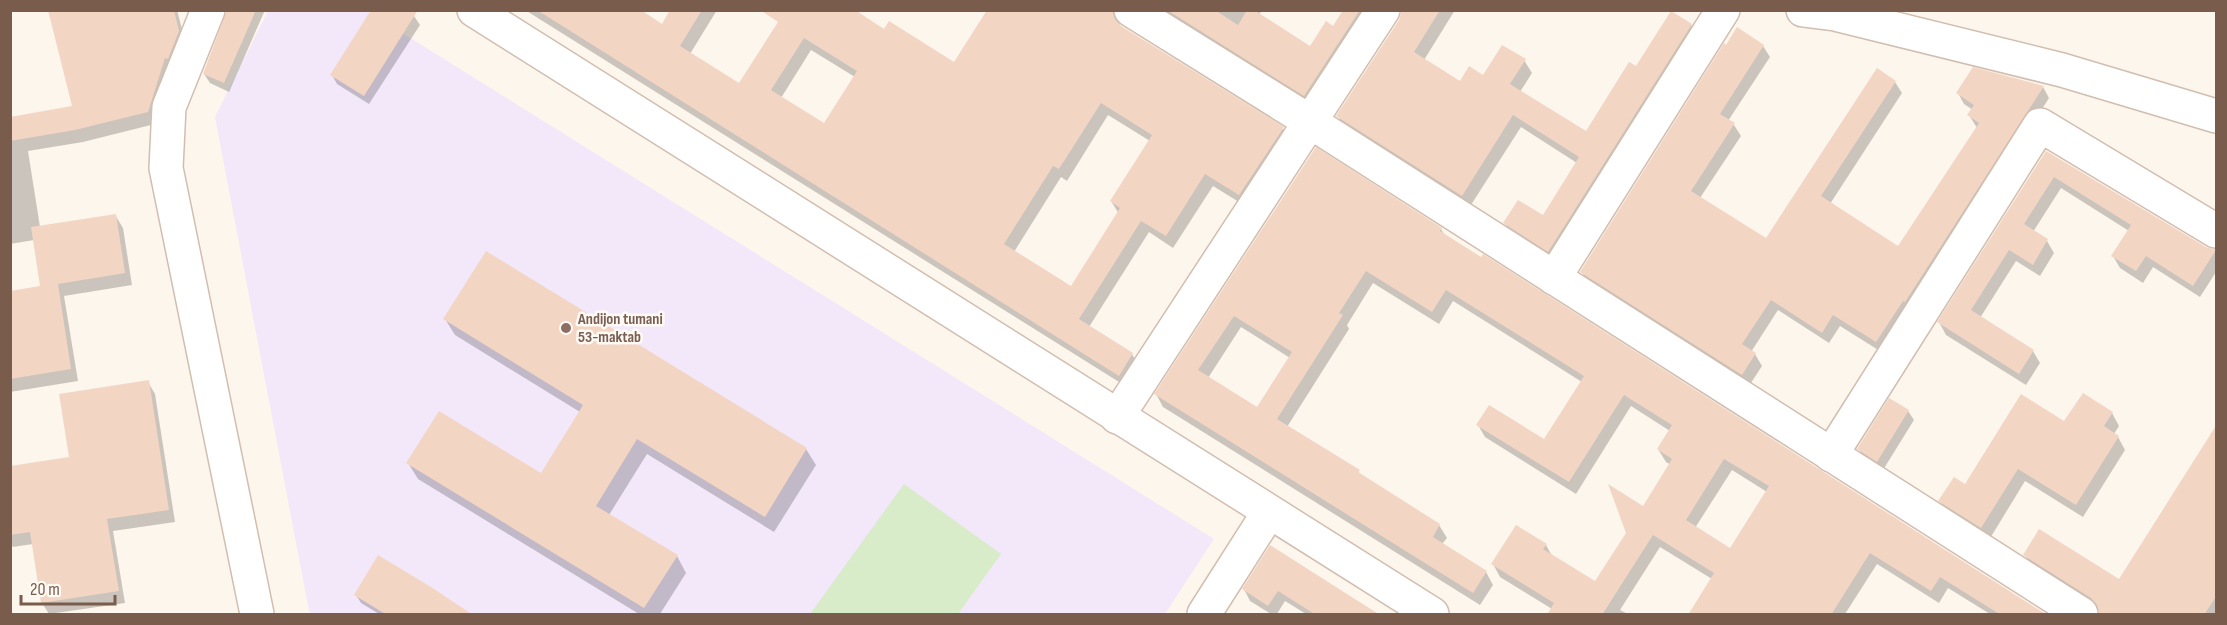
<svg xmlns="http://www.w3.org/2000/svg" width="2227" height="625" font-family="'Sofia Sans Condensed',sans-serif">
<rect width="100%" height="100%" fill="#fdf6ec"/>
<path fill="#f3e8fa" d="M268,11H367L1214,539L1165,614H313L309,611L215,117Z"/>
<path fill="#d8ecc9" d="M904,484L1001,554L958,614H810Z"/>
<g fill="#0003" fill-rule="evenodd">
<path d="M50,10H177L186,45L155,124L83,142L28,151L40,227L115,215L123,228L132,285L64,296L78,381L10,392V293L42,288L34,240L10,244V119L73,107Z"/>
<path d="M229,10H265L229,92L210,83L204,74Z"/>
<path d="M525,10H638L662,26L672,10H717L690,54L739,85L786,10L884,31L955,64L989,10H1124L1119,22L1120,27L1283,129L1290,141L1247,207L1213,186L1173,248L1149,232L1089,327L1132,354L1139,367L1127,387ZM811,50L855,77L824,125L781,98ZM1108,115L1150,141L1111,201L1119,214L1072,289L1014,252L1061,177L1067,181Z"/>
<path d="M1156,10H1262L1259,15L1311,48L1334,28L1345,10H1376L1312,108Z"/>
<path d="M1403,10H1455L1424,60L1460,83L1483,77L1524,60L1532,73L1520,92L1586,133L1636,69L1691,25L1698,38L1556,263L1512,236L1505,223L1543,217L1577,163L1521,127L1469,208L1345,129L1338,116L1400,20Z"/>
<path d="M414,16L420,25L369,104L337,84L332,75Z"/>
<path d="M1763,46L1770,57L1728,121L1734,125L1741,136L1700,198L1766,240L1895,82L1902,93L1830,204L1899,248L1977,128L1969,115L1973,110L1964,104L1958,93L2043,87L2049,98L1912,313L1883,353L1840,326L1829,343L1778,310L1751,352L1755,354L1762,366L1749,386L1588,283L1582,272Z"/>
<path d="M1316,150L1441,229L1445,236L2044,614H1990L1948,588L1939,603L1877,564L1845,614H1701L1712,579L1660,547L1620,610L1628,614H1548L1552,609L1500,577L1493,564L1546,545L1552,556L1596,584L1671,465L1666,462L1658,449L1670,431L1631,406L1576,494L1485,437L1478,425L1545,441L1582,382L1453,301L1439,324L1373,283L1347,325L1349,329L1287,427L1358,471L1361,476L1439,525L1447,538L1442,544L1486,572L1493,585L1480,605L1163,407L1156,394ZM1241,327L1290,358L1257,409L1208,378ZM1732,470L1767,492L1731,550L1695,528Z"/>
<path d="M2047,153L2206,248L2215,251L2216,272L2200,297L2153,267L2143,283L2120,268L2113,256L2129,231L2061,188L2033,232L2047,241L2054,253L2040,276L2016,261L1980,318L2033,351L2040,363L2026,385L1946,335L1939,322Z"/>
<path d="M445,319L806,449L816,465L774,532L647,454L609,515L677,556L686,573L660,614H639L418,479L408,463L541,475L580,412L455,335Z"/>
<path d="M148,382L155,394L175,522L113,531L125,603L49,614L42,603L33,544L13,547L10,542V468L71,458Z"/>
<path d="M1890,400L1908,411L1914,420L1883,470L1864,458L1859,449Z"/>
<path d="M2112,413L2119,426L2114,434L2118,437L2125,450L2083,517L2025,481L1989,540L1947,513L1940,501L2065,423Z"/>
<path d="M2216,427V614H2101L2100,611L2032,567L2025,555L2119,581Z"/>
<path d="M1271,547L1377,614H1306L1285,601L1277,614H1271L1250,601L1244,589Z"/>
<path d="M356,595L471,614H379L361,603Z"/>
</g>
<g fill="#f3d5c3" fill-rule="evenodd">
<path d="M48,10H174L179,31L168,59L165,58L148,112L75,130L10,141V117L72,106Z"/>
<path d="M227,10H256L224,83L203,74Z"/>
<path d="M371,10H418L364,96L330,75Z"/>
<path d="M537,10H641L662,24L670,10H702L680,46L739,83L778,22L760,10H855L884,29L889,21L954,62L987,10H1112L1115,19L1121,26L1284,127L1239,195L1205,174L1166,236L1141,221L1079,319L1133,353L1119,376ZM804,38L857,71L824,123L771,90ZM1101,103L1152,135L1110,201L1120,208L1071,286L1004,244L1053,166L1059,169Z"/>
<path d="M1167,10H1215L1238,25L1247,10H1254L1310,46L1326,21L1333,26L1343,10H1360L1304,96Z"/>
<path d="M1402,10H1440L1414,52L1460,81L1469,66L1483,75L1502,45L1526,59L1510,84L1586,131L1629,62L1636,66L1671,11L1692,24L1548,252L1503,223L1518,200L1543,215L1579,157L1513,115L1462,196L1336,116L1399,20Z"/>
<path d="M1737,27L1764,45L1720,114L1735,123L1691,191L1766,238L1877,68L1896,81L1821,196L1898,246L1979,123L1967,115L1974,105L1956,93L1973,67L2044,86L1905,302L1903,301L1876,342L1833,315L1822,333L1771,300L1742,344L1756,353L1742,375L1580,272L1724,43L1726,45Z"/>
<path d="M1316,147L1442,228L1440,231L1481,257L1483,254L2047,615H2001L1940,577L1931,591L1870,553L1831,615H1688L1714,573L1653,535L1602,615H1547L1554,603L1491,564L1516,525L1547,544L1543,549L1595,581L1626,533L1608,484L1643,506L1672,459L1657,449L1672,425L1624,395L1569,482L1476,425L1489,405L1544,439L1584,376L1446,290L1432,312L1366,271L1339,313L1343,315L1277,419L1360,470L1358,472L1440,524L1433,537L1487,571L1473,593L1154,394ZM1234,316L1292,352L1257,407L1198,370ZM1724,459L1769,486L1730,548L1686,520Z"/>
<path d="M2046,151L2206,247L2216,250L2193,286L2146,256L2136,271L2111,256L2131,225L2054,177L2024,224L2048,239L2033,265L2009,250L1971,310L2034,350L2019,374L1937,322Z"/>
<path d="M116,214L125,273L58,284L71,369L10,379V291L40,286L31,227Z"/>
<path d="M486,251L807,448L765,517L637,439L596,506L678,555L644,608L406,463L439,411L541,473L583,405L443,319Z"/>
<path d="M149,380L169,510L107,519L119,591L41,603L30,532L10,535V466L69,457L59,394Z"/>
<path d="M2083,393L2113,412L2104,426L2119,436L2076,505L2018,469L1981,528L1938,501L1954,477L1965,484L2021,394L2064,421Z"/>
<path d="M1889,398L1909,410L1877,462L1857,449Z"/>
<path d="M2217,424V595L2204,615H2100L2097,605L2091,598L2023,555L2039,529L2119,579Z"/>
<path d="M1270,545L1380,615H1316L1278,591L1268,606L1242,589Z"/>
<path d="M378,555L431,587L473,615H387L354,595Z"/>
</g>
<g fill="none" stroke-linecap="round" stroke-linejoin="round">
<defs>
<g id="minor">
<path d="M208,10L169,107L166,168L257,614"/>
<path d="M474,10L1432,614"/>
<path d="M1131,10L1309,121L2081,614"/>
<path d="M1803,10L1835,14L2062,70L2216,116"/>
<path d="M1554,278L1723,10"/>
<path d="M1117,417L1383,10"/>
<path d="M1831,455L2040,125L2216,231"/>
<path d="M1204,614L1269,512"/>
</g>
</defs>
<use href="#minor" stroke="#d1beb0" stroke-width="36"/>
<use href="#minor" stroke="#fff" stroke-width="33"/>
</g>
<circle fill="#8d6e63" stroke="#fffaf3" stroke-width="2" cx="566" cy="328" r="6"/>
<g text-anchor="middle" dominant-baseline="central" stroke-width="5" stroke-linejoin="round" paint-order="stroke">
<g font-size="16" font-weight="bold" fill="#785e54" stroke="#fffaf3" text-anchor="start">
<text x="578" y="319">Andijon tumani<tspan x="578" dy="18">53-maktab</tspan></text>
</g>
</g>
<rect width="2227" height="625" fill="none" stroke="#7a5c4d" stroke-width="24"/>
<path d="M21 595v9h94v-9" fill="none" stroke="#7a5c4d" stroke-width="3"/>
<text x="30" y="595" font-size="18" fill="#7a5c4d" stroke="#fffaf3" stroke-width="4.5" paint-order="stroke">20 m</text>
</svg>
